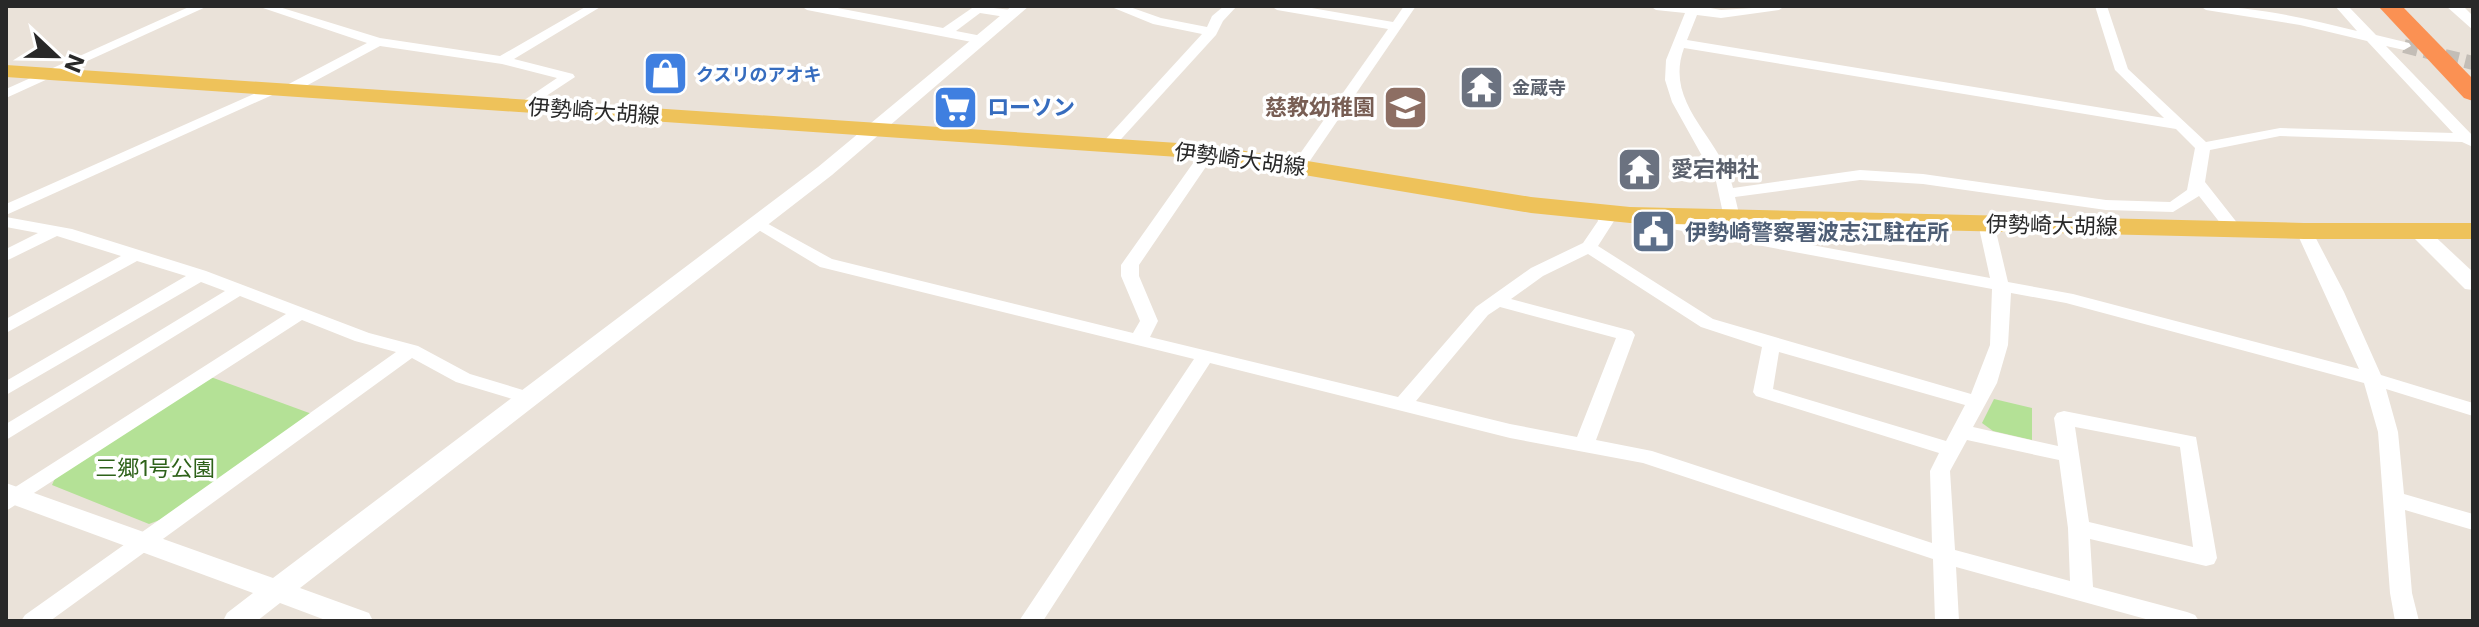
<svg xmlns="http://www.w3.org/2000/svg" width="2479" height="627" font-family="Inter,'Noto Sans JP',sans-serif">
<rect width="100%" height="100%" fill="#eae2d9"/>
<g fill="#b4e196">
<path d="M208,376L312,414L173,515L149,524L52,485L56,476Z"/>
<path d="M1994,399L2032,408V440L1993,431L1982,423Z"/>
</g>
<g fill="none" stroke-linecap="round" stroke-linejoin="round">
<path stroke="#c3bdb6" stroke-width="14" stroke-dasharray="14 7" stroke-linecap="butt" d="M2404,46L2473,63"/>
<g fill="#fff" fill-rule="evenodd">
<path d="M191,6H208L6,98V89Z"/>
<path d="M257,6H276L380,38L500,56L587,6H602L514,59L573,74L575,77L525,110L520,109V103L557,78L502,64L380,46L293,93H283V87L367,43Z"/>
<path d="M801,6H827L943,28L975,6L1012,10L1018,14L1012,18L980,13L956,31L987,37L989,40L982,44L807,10Z"/>
<path d="M1109,6H1127L1161,18L1207,27L1212,16L1224,6H1237L1223,21L1216,35L1113,148H1103V142L1202,34L1153,24Z"/>
<path d="M1271,6H1300L1393,22L1404,6H1416L1305,168L1300,170L1292,165L1388,29L1277,10Z"/>
<path d="M1650,6H1700L1721,10L1785,6L1779,10L1721,18L1697,15L1687,40L2164,118L2115,70L2095,6H2107L2128,69L2206,142L2280,128L2453,133L2367,41L2300,25L2206,10L2200,6C2253,6 2305,18 2357,31L2335,6H2348L2376,35L2409,43L2411,46L2404,50L2386,46L2473,136V147L2462,142L2280,136L2210,150L2205,182L2242,229L2234,234L2228,233L2199,196L2173,212L2106,210L1923,184L1860,180L1735,197L1740,218L1732,223L1724,218L1716,181L1672,102L1665,80L1666,60L1685,13L1656,10ZM1684,48L2176,129L2195,148L2187,190L2170,202L2106,200L1923,174L1860,170L1733,188C1722,138 1663,105 1684,48Z"/>
<path d="M274,85L279,86V92L6,215V204Z"/>
<path d="M1208,147L1216,152L1139,265V276L1158,321L1150,337L1398,397L1476,307L1531,268L1583,243L1598,221L1596,213L1604,208L1610,210L1614,221L1598,246L1713,319L1971,394L1990,345L1992,289L1672,229L1649,216L1657,211L1677,220L1990,278L1978,223L1986,218L1994,223L2008,282L2073,294L2359,369L2296,231L2298,227H2310L2344,292L2381,375L2473,403V416L2386,389L2398,432L2404,494L2473,514V530L2405,510L2412,593L2419,621H2395L2390,593L2378,432L2364,383L2066,303L2011,293L2008,345L1997,383L1973,427L2058,446L2054,418L2057,413L2064,411L2196,437L2217,558L2214,564L2206,566L2090,539L2093,587L2187,612L2195,615L2199,621H2153L1956,567L1959,621H1935L1933,559L1643,463L1510,438L1210,363L1043,621H1019L1194,359L820,267L747,223L749,220H761L832,259L1133,333L1140,321L1121,276V265L1203,149ZM1588,254L1701,327L1762,347L1753,392L1756,396L1939,453L1930,471L1932,543L1652,451L1596,440L1635,335L1632,331L1511,299L1543,276ZM1500,307L1616,338L1577,437L1510,424L1416,401L1488,315ZM1779,352L1965,405L1946,441L1773,389ZM2075,427L2180,447L2193,547L2089,522ZM1967,440L2059,460L2068,528L2070,581L1955,550L1950,471Z"/>
<path d="M6,217L72,229L206,271L369,333L418,346L470,374L536,394L539,398L529,404L456,382L412,358L50,621H21L25,615L396,352L355,341L302,320L6,511V493L286,314L240,296L6,440V424L225,291L201,282L6,395V381L186,276L137,261L6,333V319L121,256L57,236L6,261V249L38,233L6,227Z"/>
</g>
<g fill="#fff" fill-rule="evenodd">
<path d="M1012,6H1029L832,175L300,588L369,613L373,621H328L280,603L257,621H223L227,613L253,593L6,502V483L273,578L818,167Z"/>
<path d="M2446,6H2463L2473,16V30Z"/>
<path d="M2420,227L2427,229L2473,272V290L2465,289L2413,237L2410,233L2413,229Z"/>
</g>
<path fill="#eec25a" fill-rule="evenodd" d="M6,65L1208,145L1531,197L1630,207L2304,223H2473V239H2304L1630,223L1531,213L1208,159L6,77Z"/>
<path fill="#fb9153" fill-rule="evenodd" d="M2378,6H2402L2473,79V101L2464,98Z"/>
</g>
<defs>
<symbol id="shop-square" viewBox="-11 -11 22 22"><rect x="-9" y="-9" width="18" height="18" rx="4" fill="#3f7fe0" stroke="#fff"/><path d="M-5-2.5h2.3a2.7 3.5 0 0 1 5.4 0H5L5.5 6h-11ZM-1.5-2.5h3a1.5 2.3 0 0 0-3 0Z" fill="#fff"/></symbol>
<symbol id="temple-square" viewBox="-11 -11 22 22"><rect x="-9" y="-9" width="18" height="18" rx="4" fill="#6b7280" stroke="#fff"/><path d="M0-6L5-2H3V0L6.5 2.5H4V6H1.5V3h-3V6H-4V2.5H-6.5L-3 0V-2H-5Z" fill="#fff"/></symbol>
<symbol id="supermarket-square" viewBox="-11 -11 22 22"><rect x="-9" y="-9" width="18" height="18" rx="4" fill="#3f7fe0" stroke="#fff"/><path d="M-6-5.5h2.5l.6 2H6L4.5 2H-2.5L-4.4-4H-6ZM-1.5 3.2a1.3 1.3 0 1 0 .1 0ZM3 3.2a1.3 1.3 0 1 0 .1 0Z" fill="#fff"/></symbol>
<symbol id="school-square" viewBox="-11 -11 22 22"><rect x="-9" y="-9" width="18" height="18" rx="4" fill="#8d6e63" stroke="#fff"/><path d="M0-5L7-2L0 1L-7-2ZM-4 1L0 2.5L4 1V4Q0 6-4 4Z" fill="#fff"/></symbol>
<symbol id="civic-square" viewBox="-11 -11 22 22"><rect x="-9" y="-9" width="18" height="18" rx="4" fill="#5c6f8a" stroke="#fff"/><path d="M-.6-6.5H3V-4.5H.6V-3L4-1V1h2V6H-6V1h2V-1L-.6-3ZM-1.2 2.5V6h2.4V2.5Z" fill="#fff"/></symbol>
</defs>
<g fill-rule="evenodd">
<use href="#shop-square" x="640" y="48" width="51" height="51"/>
<use href="#temple-square" x="1456" y="62" width="51" height="51"/>
<use href="#supermarket-square" x="930" y="82" width="51" height="51"/>
<use href="#school-square" x="1380" y="82" width="51" height="51"/>
<use href="#temple-square" x="1614" y="144" width="51" height="51"/>
<use href="#civic-square" x="1628" y="206" width="51" height="51"/>
</g>
<g text-anchor="middle" dominant-baseline="central" stroke-width="7" stroke-linejoin="round" paint-order="stroke">
<g font-size="18" font-weight="bold" fill="#366cbe" stroke="#fff" text-anchor="start">
<text x="696" y="74">クスリのアオキ</text>
</g>
<g font-size="18" font-weight="bold" fill="#5b616d" stroke="#fff" text-anchor="start">
<text x="1512" y="87">金蔵寺</text>
</g>
<g font-size="22" font-weight="bold" fill="#366cbe" stroke="#fff" text-anchor="start">
<text x="987" y="107">ローソン</text>
</g>
<g font-size="22" font-weight="bold" fill="#785e54" stroke="#fff" text-anchor="end">
<text x="1375" y="107">慈教幼稚園</text>
</g>
<g font-size="22" fill="#282828" stroke="#fff">
<text transform="translate(594 111) rotate(4)">伊勢崎大胡線</text>
<text transform="translate(1240 159) rotate(7)">伊勢崎大胡線</text>
<text transform="translate(2052 225) rotate(1)">伊勢崎大胡線</text>
</g>
<g font-size="22" font-weight="bold" fill="#5b616d" stroke="#fff" text-anchor="start">
<text x="1671" y="169">愛宕神社</text>
</g>
<g font-size="22" font-weight="bold" fill="#4e5e75" stroke="#fff" text-anchor="start">
<text x="1685" y="232">伊勢崎警察署波志江駐在所</text>
</g>
<g font-size="22" fill="#2e621a" stroke="#fff">
<text x="155" y="468">三郷1号公園</text>
</g>
</g>
<rect width="2479" height="627" fill="none" stroke="#282828" stroke-width="16"/>
<g transform="translate(56 56) rotate(112)" stroke="#ffffff" stroke-width="6" paint-order="stroke">
<path d="M0-6L14 30L0 20L-14 30Z" fill="#282828"/>
<text y="-12" font-size="22" font-weight="bold" text-anchor="middle" fill="#282828">N</text>
</g>
</svg>
